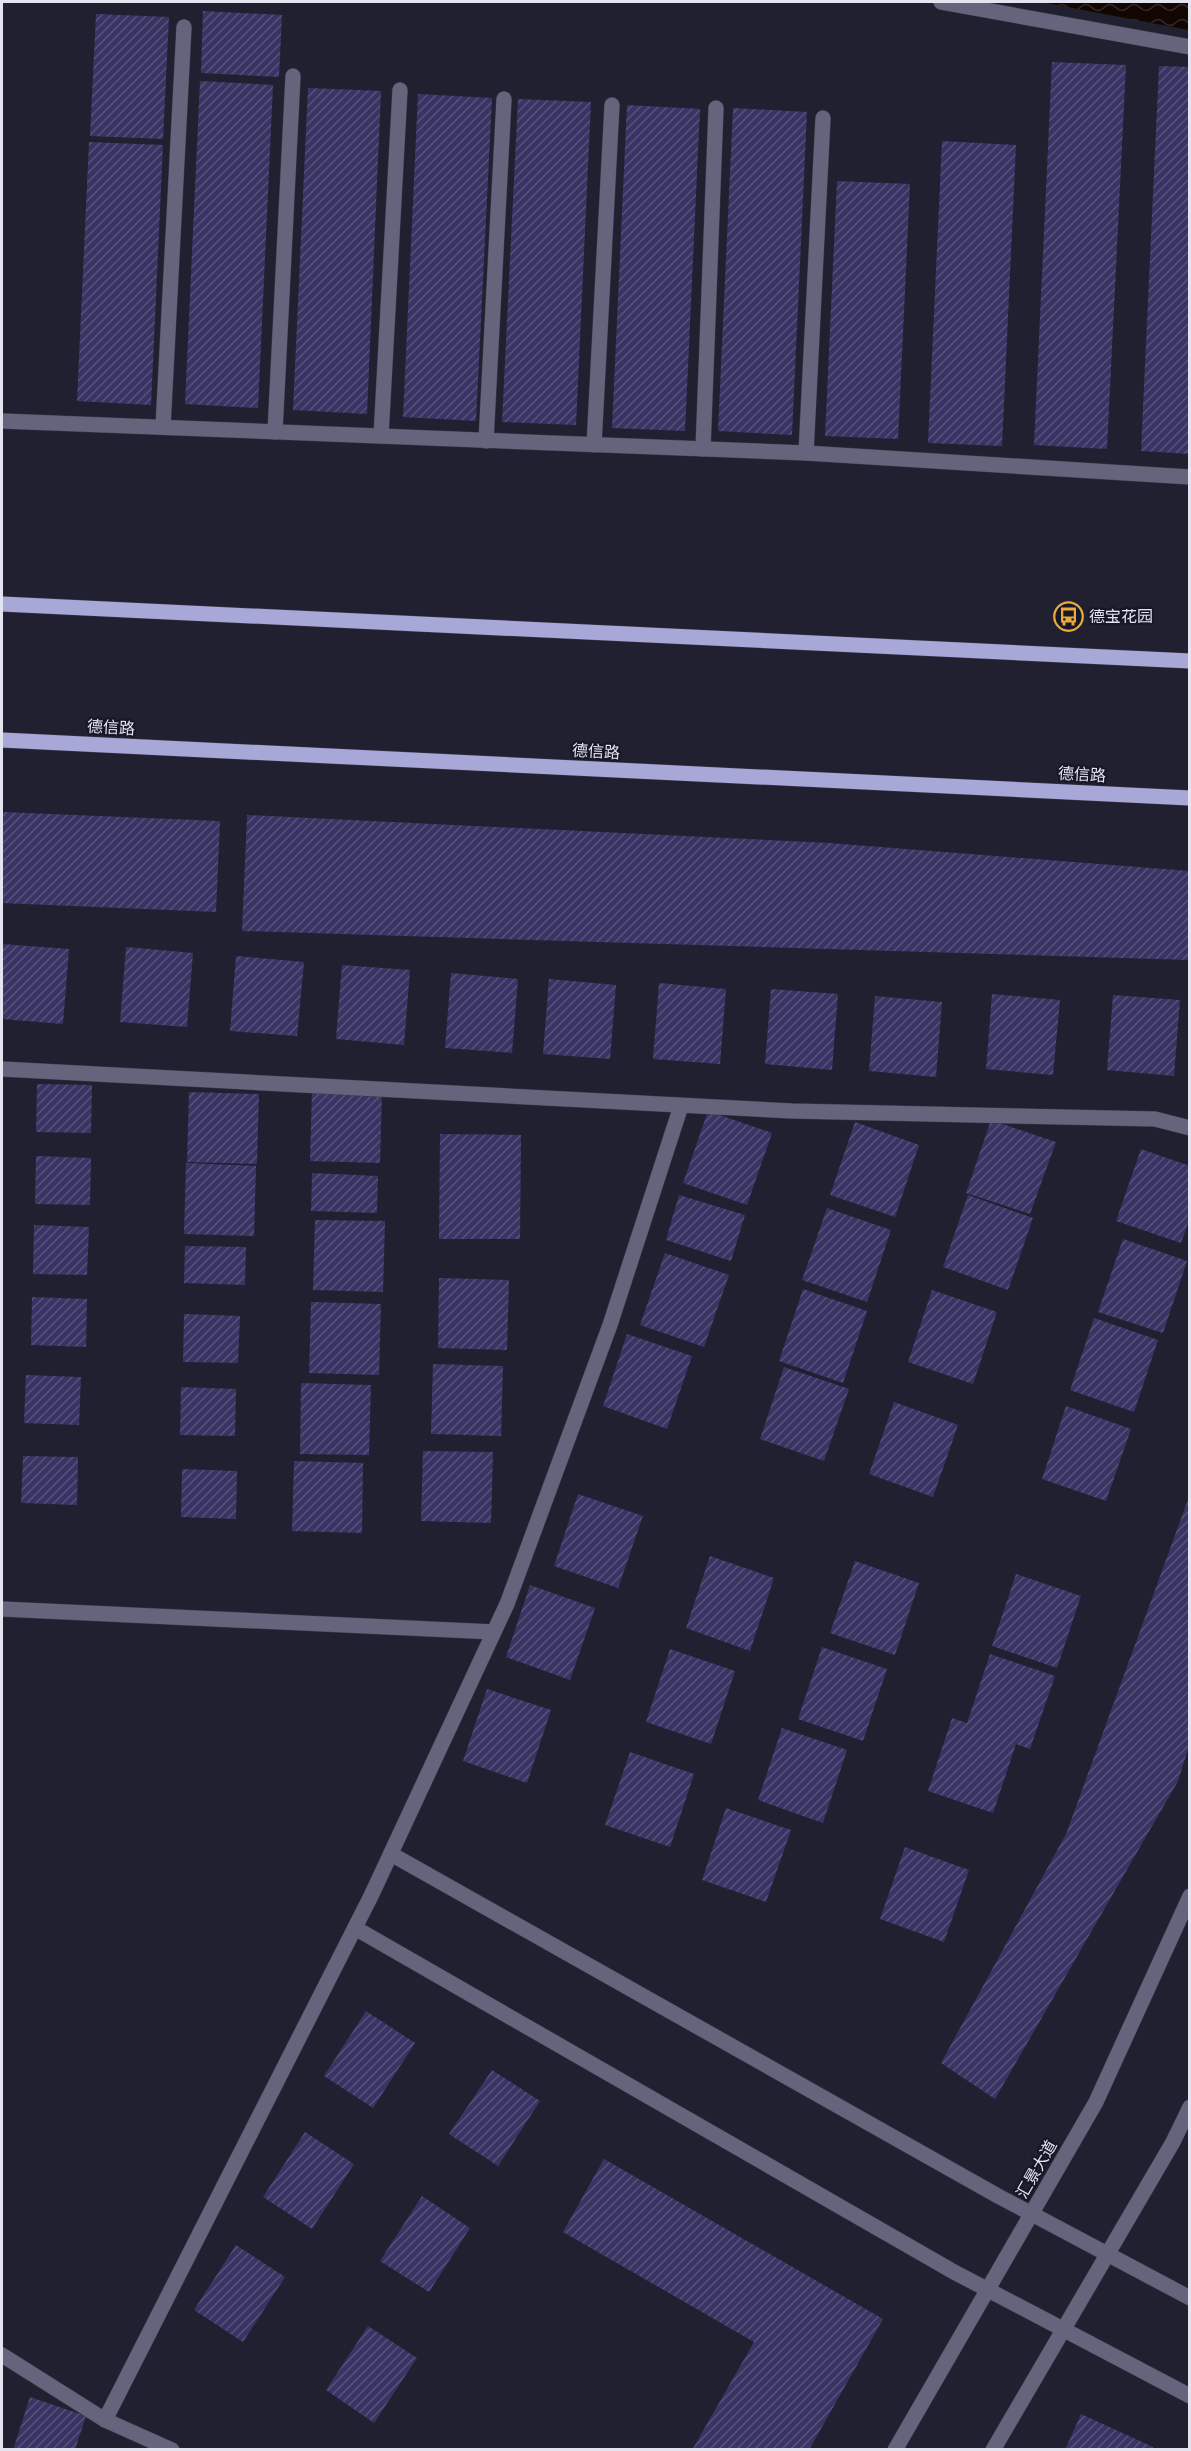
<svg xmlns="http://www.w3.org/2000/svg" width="1191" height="2451" font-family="'Noto Serif','Noto Sans SC',serif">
<defs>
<pattern id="water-waves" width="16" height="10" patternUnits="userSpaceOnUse" patternTransform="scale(1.5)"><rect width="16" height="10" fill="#130500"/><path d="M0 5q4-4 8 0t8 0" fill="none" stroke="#352926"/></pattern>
<pattern id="building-hatch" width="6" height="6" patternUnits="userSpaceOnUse" patternTransform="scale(1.5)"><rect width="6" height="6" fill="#383565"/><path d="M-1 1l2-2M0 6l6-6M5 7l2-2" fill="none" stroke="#55527b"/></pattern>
</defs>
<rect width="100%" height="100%" fill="#212031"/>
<path fill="url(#water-waves)" d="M1041,2H1189V30L1183,29Z"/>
<g fill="url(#building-hatch)">
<path d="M203,11L282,15L279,77L201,73Z"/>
<path d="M96,14L169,17L163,139L90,136Z"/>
<path d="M1052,62L1126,65L1107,449L1034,445Z"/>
<path d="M1159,66L1190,67V454L1141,451Z"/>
<path d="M200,81L273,85L258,408L185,404Z"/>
<path d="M308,88L381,91L367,414L293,410Z"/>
<path d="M418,94L492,98L476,421L403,417Z"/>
<path d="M518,99L591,102L576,425L502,422Z"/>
<path d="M627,105L700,109L685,431L612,428Z"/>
<path d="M733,108L807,112L792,435L718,431Z"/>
<path d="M942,141L1016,145L1002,446L928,443Z"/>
<path d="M89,142L163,145L151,405L77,401Z"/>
<path d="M837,181L910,184L898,439L825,436Z"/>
<path d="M2,812L220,821L216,912L2,903Z"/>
<path d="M247,815L829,843L1190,871V960L242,931Z"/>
<path d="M2,944L69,949L63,1024L2,1019Z"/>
<path d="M126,947L193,953L187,1027L120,1022Z"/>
<path d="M236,956L304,962L297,1036L230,1031Z"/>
<path d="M342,965L410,970L404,1045L336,1039Z"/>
<path d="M451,973L518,979L512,1053L445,1048Z"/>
<path d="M549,979L616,985L610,1059L543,1054Z"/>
<path d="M659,983L726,989L720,1064L653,1059Z"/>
<path d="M771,989L838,994L832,1070L765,1064Z"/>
<path d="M992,994L1060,1000L1053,1075L986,1069Z"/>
<path d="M1113,995L1180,1000L1174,1076L1107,1070Z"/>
<path d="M875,996L942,1002L936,1077L869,1071Z"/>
<path d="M37,1084L92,1085L91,1133L36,1132Z"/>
<path d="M312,1090L382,1093L380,1163L310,1161Z"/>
<path d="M189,1092L259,1094L257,1164L187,1162Z"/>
<path d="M708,1111L772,1133L747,1205L683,1183Z"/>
<path d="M991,1120L1056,1142L1030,1214L966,1193Z"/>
<path d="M855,1122L919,1145L895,1217L830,1195Z"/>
<path d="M440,1134L521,1135L520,1239H439Z"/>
<path d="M1141,1149L1190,1166V1218L1181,1243L1116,1221Z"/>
<path d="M36,1156L91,1158L90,1205L35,1204Z"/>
<path d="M186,1163L256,1166L254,1236L184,1234Z"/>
<path d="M312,1173L378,1176L377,1213L311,1211Z"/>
<path d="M679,1195L745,1215L731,1261L666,1240Z"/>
<path d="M968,1195L1033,1218L1008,1290L943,1267Z"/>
<path d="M827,1208L891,1230L867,1302L802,1280Z"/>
<path d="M315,1220L385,1221L383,1292L313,1290Z"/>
<path d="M34,1225L89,1227L87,1275L33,1274Z"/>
<path d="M1123,1239L1187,1261L1163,1333L1098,1312Z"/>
<path d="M185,1246L246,1247L245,1285L184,1283Z"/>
<path d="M665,1253L729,1275L704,1347L640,1325Z"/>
<path d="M439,1278L509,1280L507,1350L438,1348Z"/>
<path d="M803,1289L867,1311L843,1383L779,1361Z"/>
<path d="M932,1290L997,1312L973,1384L908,1362Z"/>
<path d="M32,1297L87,1299L86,1347L31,1345Z"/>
<path d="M311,1302L381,1304L379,1375L309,1373Z"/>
<path d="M184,1314L240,1316L238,1363L183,1362Z"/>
<path d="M1094,1318L1158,1340L1134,1412L1070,1390Z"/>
<path d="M627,1334L692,1356L667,1429L603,1406Z"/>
<path d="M433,1364L503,1366L501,1436L431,1434Z"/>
<path d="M784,1367L849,1389L824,1461L760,1439Z"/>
<path d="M26,1375L81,1377L79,1425L24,1423Z"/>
<path d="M301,1383L371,1385L369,1455L300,1454Z"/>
<path d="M181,1387L236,1389L235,1436L180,1435Z"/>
<path d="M894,1402L958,1425L933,1497L869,1474Z"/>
<path d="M1066,1406L1131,1429L1106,1501L1042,1479Z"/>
<path d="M423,1451L493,1452L491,1523L421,1521Z"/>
<path d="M23,1456L78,1457L77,1505L21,1503Z"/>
<path d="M294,1461L363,1463L362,1533L292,1531Z"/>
<path d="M182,1469L237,1471L236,1519L181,1517Z"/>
<path d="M578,1494L643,1516L618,1588L554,1566Z"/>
<path d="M1190,1494V1743L1178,1781L995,2099L941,2063L1066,1834Z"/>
<path d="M710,1556L774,1578L750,1651L686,1628Z"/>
<path d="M855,1561L919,1583L895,1655L830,1633Z"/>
<path d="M1016,1574L1081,1596L1057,1668L992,1646Z"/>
<path d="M530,1585L595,1608L570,1680L506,1657Z"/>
<path d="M822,1647L887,1669L863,1741L798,1719Z"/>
<path d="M670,1649L735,1671L711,1744L646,1722Z"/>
<path d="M990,1654L1055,1676L1030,1749L1016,1744L993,1813L928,1791L952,1718L967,1723Z"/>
<path d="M487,1689L551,1710L527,1783L463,1761Z"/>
<path d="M782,1728L847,1750L823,1823L758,1800Z"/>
<path d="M630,1752L694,1774L670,1847L605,1825Z"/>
<path d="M726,1808L791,1830L766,1902L702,1880Z"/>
<path d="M905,1847L969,1870L944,1942L880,1919Z"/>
<path d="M366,2011L415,2043L373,2108L324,2076Z"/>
<path d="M492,2070L540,2101L498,2166L449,2134Z"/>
<path d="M305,2132L354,2164L312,2229L263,2197Z"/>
<path d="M604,2159L883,2319L809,2450H692L754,2342L563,2232Z"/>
<path d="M422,2196L470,2228L429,2292L380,2261Z"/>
<path d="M236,2245L285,2277L243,2342L194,2310Z"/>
<path d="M368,2326L417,2358L374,2423L326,2390Z"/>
<path d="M30,2397L86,2416L75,2450H13Z"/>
<path d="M1081,2414L1153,2447L1152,2450H1065Z"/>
</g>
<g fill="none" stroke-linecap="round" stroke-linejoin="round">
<defs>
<g id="minor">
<path d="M941,2L1190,47"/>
<path d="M2,421L806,453L1190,477"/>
<path d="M163,427L184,27"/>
<path d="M275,432L293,76"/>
<path d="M381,436L400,90"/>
<path d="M486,441L504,99"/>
<path d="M594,445L612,105"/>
<path d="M703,449L716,108"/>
<path d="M806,453L823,118"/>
<path d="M2,1069L792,1111L1155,1119L1190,1128"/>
<path d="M2,1609L494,1632"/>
<path d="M391,1854L998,2196L1190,2298"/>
<path d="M355,1928L954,2272L1190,2396"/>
<path d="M2,2355L105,2420L172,2450"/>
<path d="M105,2420L371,1896L507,1604L610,1325L681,1106"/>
<path d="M895,2450L1096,2102L1190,1896"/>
<path d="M993,2450L1173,2142L1190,2107"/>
</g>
<g id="major">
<path d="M2,604L1190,661"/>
<path d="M2,740L1190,798"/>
</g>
</defs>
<use href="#minor" stroke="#3c3b4c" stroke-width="16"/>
<use href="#major" stroke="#3c3b4c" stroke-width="16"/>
<use href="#minor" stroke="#64657c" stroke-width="15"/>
<use href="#major" stroke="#a7a7d8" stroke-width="15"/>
</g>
<defs>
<symbol id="bus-ring" viewBox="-11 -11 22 22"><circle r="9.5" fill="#171727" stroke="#eaaa39" stroke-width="1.5"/><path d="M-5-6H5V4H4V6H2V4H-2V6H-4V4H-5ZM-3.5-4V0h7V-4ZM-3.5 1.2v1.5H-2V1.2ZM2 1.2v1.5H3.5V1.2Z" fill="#eaaa39"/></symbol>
</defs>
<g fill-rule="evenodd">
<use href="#bus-ring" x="1052" y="600" width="33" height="33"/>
</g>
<g text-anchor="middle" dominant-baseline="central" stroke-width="4.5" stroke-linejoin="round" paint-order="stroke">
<g font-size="16" fill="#e3e4ef" stroke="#171727" text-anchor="start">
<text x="1089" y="616">德宝花园</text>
</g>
<g font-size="16" fill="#e3e4ef" stroke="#171727">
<text transform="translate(111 727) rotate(3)">德信路</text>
<text transform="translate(596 751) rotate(3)">德信路</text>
<text transform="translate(1082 774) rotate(3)">德信路</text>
<text transform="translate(1036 2169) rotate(-60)">汇景大道</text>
</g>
</g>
<rect width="1191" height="2451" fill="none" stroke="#e3e4ef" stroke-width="6"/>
</svg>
